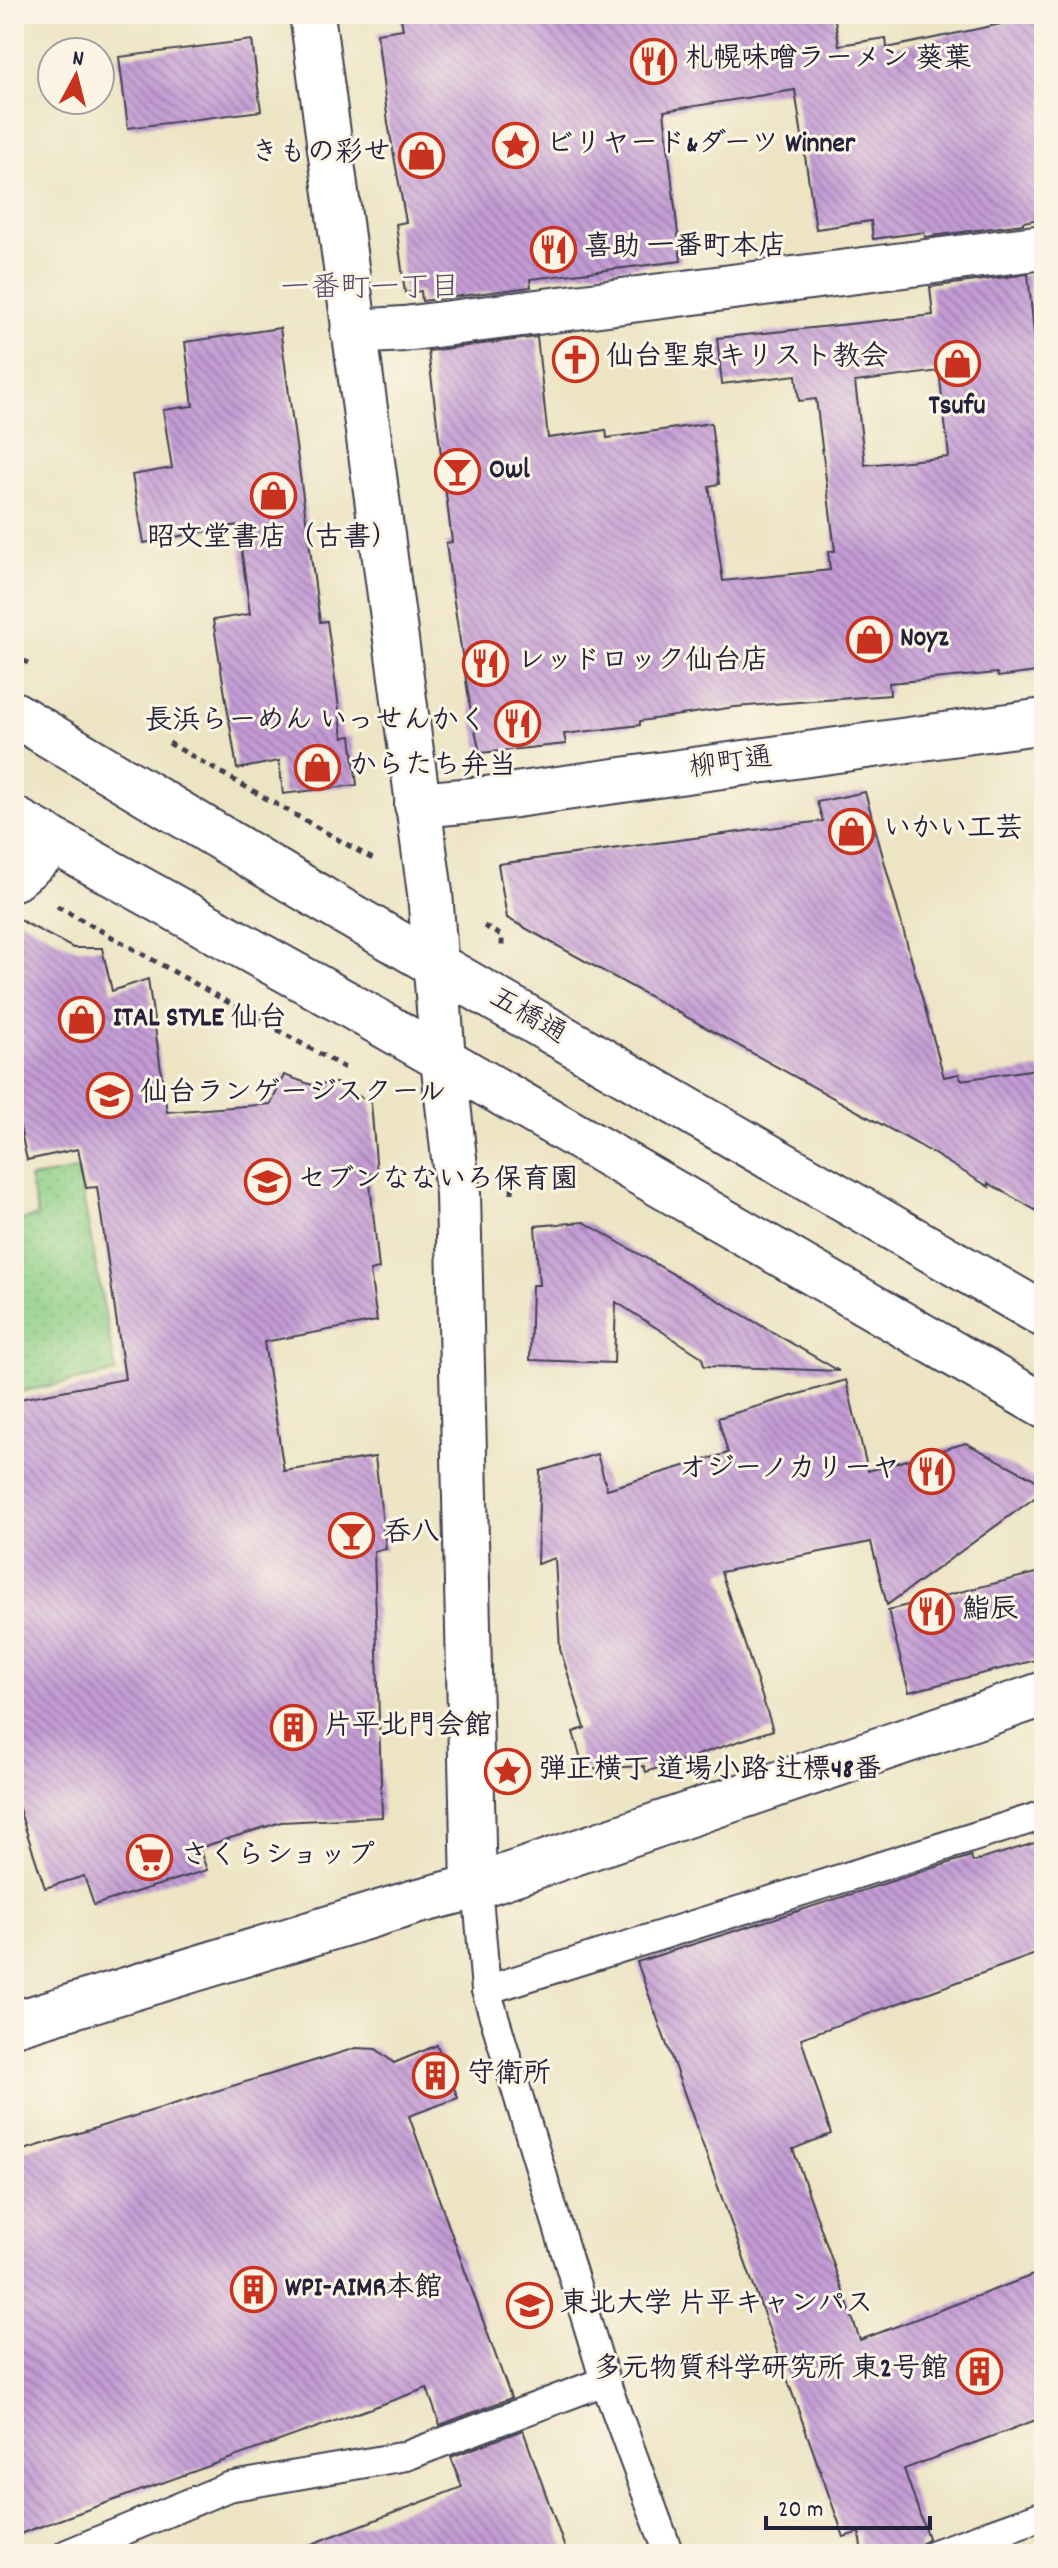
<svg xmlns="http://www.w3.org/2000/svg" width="1058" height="2568" font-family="Dekko,'Klee One',sans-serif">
<defs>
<pattern id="park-dots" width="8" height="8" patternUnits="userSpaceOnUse" patternTransform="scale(2)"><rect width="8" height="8" fill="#8ecf87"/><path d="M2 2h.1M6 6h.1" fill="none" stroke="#7ab175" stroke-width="1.8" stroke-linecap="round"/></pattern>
<pattern id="building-back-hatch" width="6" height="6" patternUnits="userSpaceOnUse" patternTransform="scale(2)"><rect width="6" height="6" fill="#c39bd4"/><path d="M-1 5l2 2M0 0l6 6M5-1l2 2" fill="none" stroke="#9e7ead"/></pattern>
</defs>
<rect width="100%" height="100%" fill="#fcf5e5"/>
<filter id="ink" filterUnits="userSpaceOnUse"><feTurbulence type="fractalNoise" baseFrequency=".0125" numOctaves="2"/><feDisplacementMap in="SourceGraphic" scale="16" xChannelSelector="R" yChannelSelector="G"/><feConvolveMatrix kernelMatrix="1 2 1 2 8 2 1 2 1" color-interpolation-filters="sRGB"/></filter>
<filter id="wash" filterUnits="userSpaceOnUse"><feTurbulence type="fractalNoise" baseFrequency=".006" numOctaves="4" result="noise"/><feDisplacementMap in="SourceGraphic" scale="32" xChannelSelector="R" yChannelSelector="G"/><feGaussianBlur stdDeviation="1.8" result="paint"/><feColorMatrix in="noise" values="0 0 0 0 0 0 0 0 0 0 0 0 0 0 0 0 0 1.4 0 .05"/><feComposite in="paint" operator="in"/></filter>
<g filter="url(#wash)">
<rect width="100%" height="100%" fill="#ede4c4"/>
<path fill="url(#park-dots)" stroke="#587861" stroke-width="2" d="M78,1170L116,1373L14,1393V1222L38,1216L29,1178Z"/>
<g id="blocks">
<g fill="url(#building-back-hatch)" fill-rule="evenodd">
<path d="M400,14H834L839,45L886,38L887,48L1044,15V218L1023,222V224L925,237L924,232L873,239L871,221L816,229L795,90L664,111L681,261L530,279L531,287L422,301L421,291L405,293L396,224L406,222L388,123L377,33L403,29Z"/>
<path d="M252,40L261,111L128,128L119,57Z"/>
<path d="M1028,274L1044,431V671L998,677L997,673L889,683L890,695L735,707L640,721V725L564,734L566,744L480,753L470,706L452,589L446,543L452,542L428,351L537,337L548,438L606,430L607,438L711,423L719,484L709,486L723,581L830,570L828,551H835L816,399L799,401L796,375L722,384L717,338L933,315L930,287ZM939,371L949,457L865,465L855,382Z"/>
<path d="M280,328L320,622L327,621L343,737L351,736L357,785L283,794L279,761L237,769L213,620L250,614L238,525L144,543L132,475L172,468L163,410L193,406L185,342Z"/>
<path d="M865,792L944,1077L959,1074L961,1080L1044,1068V1215L988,1183L989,1187L919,1145L507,918L498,864L823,821L817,802Z"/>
<path d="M14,917L73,948H102L112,991L148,979L167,1112L271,1104L284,1075L312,1085L336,1083L371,1103L377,1173L369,1174L379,1269L370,1271L377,1321L264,1342L284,1471L375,1457L386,1549L374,1551L382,1817L281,1822L199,1848L207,1870L94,1905L84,1876L45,1888L14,1794V1400L125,1379L97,1187L86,1188L78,1149L27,1160L14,1100Z"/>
<path d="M584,1222L839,1371L704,1366L702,1357L616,1302L614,1363L530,1360L532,1285H539L535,1226Z"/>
<path d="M846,1380L868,1471L966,1443L1044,1484V1491L887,1605L871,1542L721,1572L773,1730L646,1772L644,1766L584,1769L573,1732L585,1728L560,1649L555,1558L537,1564L540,1471L597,1454L607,1489L728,1453L718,1418Z"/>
<path d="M1044,1571V1658L909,1692L888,1610Z"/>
<path d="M1044,1840V1951L801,2038L831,2134L793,2149L860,2340L1044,2271V2417L904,2469L928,2538L921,2544L917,2554H862L859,2532L844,2537L637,1962L971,1856L973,1862Z"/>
<path d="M437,2045L458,2098L409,2116L511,2398L440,2425L427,2388L14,2536V2153L356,2048L376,2049L394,2063Z"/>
<path d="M523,2430L567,2554H296V2550L462,2487L451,2457Z"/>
</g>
</g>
</g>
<g filter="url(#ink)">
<use href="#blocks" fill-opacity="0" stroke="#403f50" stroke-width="2"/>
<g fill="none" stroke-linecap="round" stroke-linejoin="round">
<defs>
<g id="lane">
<path d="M474,1887L479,1908L486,1990L605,2381L669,2554"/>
<path d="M486,1990L1044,1815"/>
<path d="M67,2554L228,2487L406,2456L605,2381"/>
<path d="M934,2554L1044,2515"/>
</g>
<g id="street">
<path d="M353,332L404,329L1044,247"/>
<path d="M14,2024L415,1902L474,1887L1044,1694"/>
</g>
<g id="secondary">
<path d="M312,14L430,893L443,1059L458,1194L474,1887"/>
<path d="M14,714L339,909L1044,1315"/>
<path d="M417,805L486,799L1044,721"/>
<path d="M14,819L342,1001L1044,1406"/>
<path d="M14,878L56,843"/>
</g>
</defs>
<use href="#lane" stroke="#403f50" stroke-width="32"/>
<use href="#street" stroke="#403f50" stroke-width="48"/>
<use href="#secondary" stroke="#403f50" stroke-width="48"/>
<g stroke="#403f50" stroke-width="5" stroke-dasharray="6 6" stroke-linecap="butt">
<path d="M14,655L28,663"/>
<path d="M169,743L376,861"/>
<path d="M57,906L345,1068"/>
<path d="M484,926L502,936V946"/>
<path d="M512,1193L513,1172"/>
</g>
<use href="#lane" stroke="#fff" stroke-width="28"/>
<use href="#street" stroke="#fff" stroke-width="44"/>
<use href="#secondary" stroke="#fff" stroke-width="44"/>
</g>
</g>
<defs>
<symbol id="restaurant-ring" viewBox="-11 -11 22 22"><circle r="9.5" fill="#fcf5e5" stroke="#c8321e" stroke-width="1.5"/><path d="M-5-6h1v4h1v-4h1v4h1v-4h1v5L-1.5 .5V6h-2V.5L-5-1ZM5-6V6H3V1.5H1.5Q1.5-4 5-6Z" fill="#c8321e"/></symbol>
<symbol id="sight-ring" viewBox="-11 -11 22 22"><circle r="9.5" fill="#fcf5e5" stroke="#c8321e" stroke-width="1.5"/><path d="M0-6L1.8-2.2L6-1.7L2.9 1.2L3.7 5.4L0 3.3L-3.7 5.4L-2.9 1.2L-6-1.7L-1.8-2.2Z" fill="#c8321e"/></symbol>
<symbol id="shop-ring" viewBox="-11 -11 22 22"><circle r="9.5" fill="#fcf5e5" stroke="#c8321e" stroke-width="1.5"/><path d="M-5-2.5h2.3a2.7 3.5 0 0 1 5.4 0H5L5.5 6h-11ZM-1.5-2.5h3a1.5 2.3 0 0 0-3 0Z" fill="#c8321e"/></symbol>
<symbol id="church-ring" viewBox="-11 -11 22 22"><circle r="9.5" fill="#fcf5e5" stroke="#c8321e" stroke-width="1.5"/><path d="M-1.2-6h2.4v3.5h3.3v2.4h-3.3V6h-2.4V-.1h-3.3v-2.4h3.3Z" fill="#c8321e"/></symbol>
<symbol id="bar-ring" viewBox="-11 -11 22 22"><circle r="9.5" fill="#fcf5e5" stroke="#c8321e" stroke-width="1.5"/><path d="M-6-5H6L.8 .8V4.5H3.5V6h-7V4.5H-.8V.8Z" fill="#c8321e"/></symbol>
<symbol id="school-ring" viewBox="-11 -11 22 22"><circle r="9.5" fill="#fcf5e5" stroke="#c8321e" stroke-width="1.5"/><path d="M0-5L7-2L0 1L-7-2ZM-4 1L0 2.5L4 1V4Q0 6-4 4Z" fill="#c8321e"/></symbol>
<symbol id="building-ring" viewBox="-11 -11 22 22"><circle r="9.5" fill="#fcf5e5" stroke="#c8321e" stroke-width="1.5"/><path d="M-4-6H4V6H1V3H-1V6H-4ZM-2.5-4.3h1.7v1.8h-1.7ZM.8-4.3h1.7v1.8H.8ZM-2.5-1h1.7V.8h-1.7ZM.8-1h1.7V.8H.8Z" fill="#c8321e"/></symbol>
<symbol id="supermarket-ring" viewBox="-11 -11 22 22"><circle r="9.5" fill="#fcf5e5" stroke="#c8321e" stroke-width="1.5"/><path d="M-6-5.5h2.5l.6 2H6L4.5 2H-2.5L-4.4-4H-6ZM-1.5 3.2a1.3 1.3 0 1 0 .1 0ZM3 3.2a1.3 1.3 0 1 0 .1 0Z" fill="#c8321e"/></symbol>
<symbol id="university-ring" viewBox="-11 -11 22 22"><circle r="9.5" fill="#fcf5e5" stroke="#c8321e" stroke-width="1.5"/><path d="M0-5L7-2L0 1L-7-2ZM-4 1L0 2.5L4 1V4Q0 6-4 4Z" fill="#c8321e"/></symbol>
</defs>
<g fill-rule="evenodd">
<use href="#restaurant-ring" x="628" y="36" width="51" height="51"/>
<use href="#sight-ring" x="490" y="120" width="51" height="51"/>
<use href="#shop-ring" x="396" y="130" width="51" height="51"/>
<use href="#restaurant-ring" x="528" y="224" width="51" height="51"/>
<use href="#church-ring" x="550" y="334" width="51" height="51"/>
<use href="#shop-ring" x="932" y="338" width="51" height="51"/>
<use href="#bar-ring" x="432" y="446" width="51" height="51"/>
<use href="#shop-ring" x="248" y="470" width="51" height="51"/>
<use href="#shop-ring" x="844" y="614" width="51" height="51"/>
<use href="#restaurant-ring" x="460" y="638" width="51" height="51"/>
<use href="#restaurant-ring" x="492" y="698" width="51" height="51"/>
<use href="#shop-ring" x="292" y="742" width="51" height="51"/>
<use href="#shop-ring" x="826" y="806" width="51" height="51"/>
<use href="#shop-ring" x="56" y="994" width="51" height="51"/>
<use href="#school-ring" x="84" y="1070" width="51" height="51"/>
<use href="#school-ring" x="242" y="1156" width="51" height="51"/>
<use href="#restaurant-ring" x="906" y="1446" width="51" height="51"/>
<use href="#bar-ring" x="326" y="1510" width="51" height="51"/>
<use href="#restaurant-ring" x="906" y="1586" width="51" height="51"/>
<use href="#building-ring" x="268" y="1702" width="51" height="51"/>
<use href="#sight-ring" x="482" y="1746" width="51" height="51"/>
<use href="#supermarket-ring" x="124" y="1832" width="51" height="51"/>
<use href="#building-ring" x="410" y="2050" width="51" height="51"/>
<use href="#building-ring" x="228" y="2264" width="51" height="51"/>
<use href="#university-ring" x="504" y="2280" width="51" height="51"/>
<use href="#building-ring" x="954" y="2346" width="51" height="51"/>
</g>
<g text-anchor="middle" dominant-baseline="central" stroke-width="6" stroke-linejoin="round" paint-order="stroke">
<g font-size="28" font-weight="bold" fill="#22223b" stroke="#fcf5e5" text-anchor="start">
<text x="685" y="61">札幌味噌ラーメン 葵葉</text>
<text x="546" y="146">ビリヤード&amp;ダーツ Winner</text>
<text x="391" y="155" text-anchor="end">きもの彩せ</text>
<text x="584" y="249">喜助 一番町本店</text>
<text x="606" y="359">仙台聖泉キリスト教会</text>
<text x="957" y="408" text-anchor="middle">Tsufu</text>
<text x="489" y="472">Owl</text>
<text x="273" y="540" text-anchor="middle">昭文堂書店（古書）</text>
<text x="900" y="640">Noyz</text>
<text x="517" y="663">レッドロック仙台店</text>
<text x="487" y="723" text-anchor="end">長浜らーめん いっせんかく</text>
<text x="349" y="768">からたち弁当</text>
<text x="883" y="831">いかい工芸</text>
<text x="113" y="1020">ITAL STYLE 仙台</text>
<text x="140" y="1095">仙台ランゲージスクール</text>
<text x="298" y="1182">セブンなないろ保育園</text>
<text x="900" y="1471" text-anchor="end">オジーノカリーヤ</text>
<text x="383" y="1535">呑八</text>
<text x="962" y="1612">鮨辰</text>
<text x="324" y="1728">片平北門会館</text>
<text x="538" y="1772">弾正横丁 道場小路 辻標48番</text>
<text x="181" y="1858">さくらショップ</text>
<text x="467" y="2076">守衛所</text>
<text x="285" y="2290">WPI-AIMR本館</text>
<text x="560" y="2306">東北大学 片平キャンパス</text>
<text x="948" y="2371" text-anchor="end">多元物質科学研究所 東2号館</text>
</g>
<g font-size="28" fill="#22223b" stroke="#fcf5e5">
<text transform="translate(731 765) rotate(-8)">柳町通</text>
<text transform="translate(527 1018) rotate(30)">五橋通</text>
</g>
<g font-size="30" fill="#5a4c71" stroke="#fcf5e5">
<text x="370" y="290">一番町一丁目</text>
</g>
</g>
<rect width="1058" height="2568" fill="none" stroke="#fcf5e5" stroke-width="48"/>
<g transform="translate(76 76) rotate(7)"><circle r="38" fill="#fcf5e5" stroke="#a5a1a1" stroke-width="2"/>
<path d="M0-6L14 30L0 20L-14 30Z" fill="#c8321e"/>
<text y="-12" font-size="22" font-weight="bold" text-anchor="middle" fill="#22223b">N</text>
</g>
<path d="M766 2516v12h164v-12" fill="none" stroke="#22223b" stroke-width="4"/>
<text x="778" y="2516" font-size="24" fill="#22223b" stroke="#fcf5e5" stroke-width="6" paint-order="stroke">20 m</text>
</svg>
